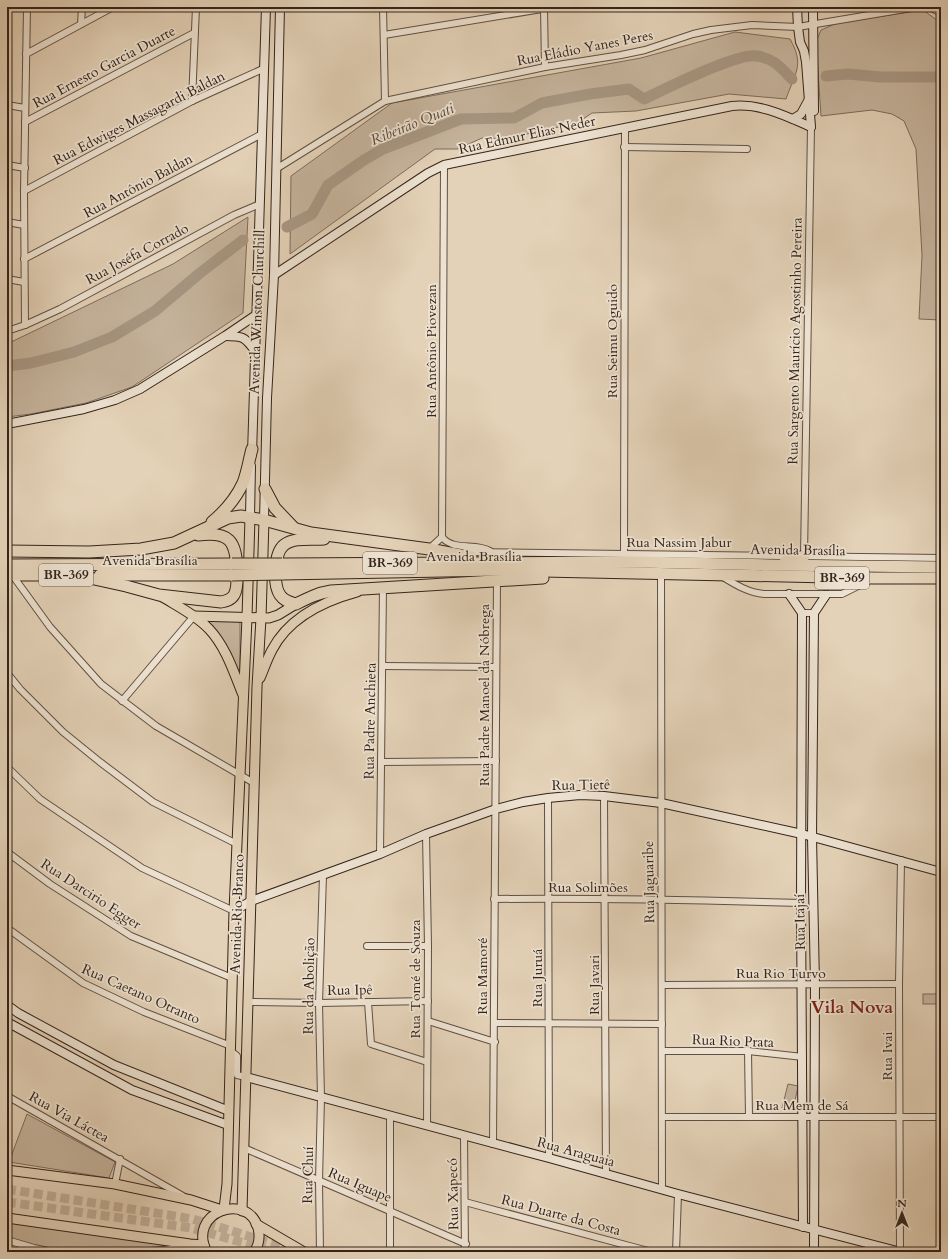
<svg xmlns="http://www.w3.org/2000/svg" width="948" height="1259" font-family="Cardo,serif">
<rect width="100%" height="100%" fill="#e4d2b8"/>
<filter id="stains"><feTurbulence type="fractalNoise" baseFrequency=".005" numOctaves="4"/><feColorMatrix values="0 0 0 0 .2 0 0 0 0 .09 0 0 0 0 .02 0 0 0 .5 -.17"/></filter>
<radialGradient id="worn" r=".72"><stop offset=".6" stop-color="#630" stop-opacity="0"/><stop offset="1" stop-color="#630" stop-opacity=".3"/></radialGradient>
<g fill="#c6b49d" stroke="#7d6c5c">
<path d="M923,10L941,23V320L919,319L922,255L916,149L904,121L892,114L872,110L821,116L816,42L821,30L837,23Z"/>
<path d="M735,32L790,39C805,65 795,73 786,99L729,94L636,111L592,113L577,123L504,139L482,138L458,149H435L290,254L291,176L392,103L641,58Z"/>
<path d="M248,217L243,313L132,387L86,403L31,414L7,417V344L173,264Z"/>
<path d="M204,617L240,622V675C230,653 222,635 204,617Z"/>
<rect x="923" y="994" width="18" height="10"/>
<path d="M788,1084L798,1086L793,1111L782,1108Z"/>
<path d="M27,1114L115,1162L109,1178L9,1162Z"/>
<path d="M7,1219L169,1245L115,1252H66L53,1251L7,1237Z"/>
</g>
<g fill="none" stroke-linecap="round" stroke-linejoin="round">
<g stroke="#a89783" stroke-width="11">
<path d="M826,76L848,74L880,77H941"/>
<path d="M287,227L312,214L328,185L364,160L383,149L461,119L514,118L542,103L590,94L629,89L644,99C665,89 738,52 757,56C775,59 780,67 792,79"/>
<path d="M7,366L31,363L74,352L112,337L155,311L200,273L243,240"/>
</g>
<g stroke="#c1af99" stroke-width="9" stroke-dasharray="9 4.5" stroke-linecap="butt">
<path d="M7,1189L193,1219L277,1245L288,1252"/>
<path d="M7,1202L191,1228L255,1246L270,1252"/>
</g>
<defs>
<g id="street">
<path d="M383,7L385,101"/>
<path d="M544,7L545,67"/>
<path d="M929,7L941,13"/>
<path d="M81,24L82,7"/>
<path d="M384,35L554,7"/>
<path d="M26,54L113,7"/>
<path d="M192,101L196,7"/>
<path d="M7,105L25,108"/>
<path d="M25,122L194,33"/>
<path d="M624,147L747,149"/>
<path d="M7,165L25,168"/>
<path d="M276,169L385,101L545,67L621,55L645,50L693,34L711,30L752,25L798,27L917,7"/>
<path d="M24,191L192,101L265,68"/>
<path d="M7,222L24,225"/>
<path d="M24,259L262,134"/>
<path d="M7,279L24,282"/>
<path d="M25,325L24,191L27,7"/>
<path d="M7,331L25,325L60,309L234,215L260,204"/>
<path d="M442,537L444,165"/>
<path d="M442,537C454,552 475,542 490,551"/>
<path d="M429,549L442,537"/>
<path d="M465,552L941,558"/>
<path d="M624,554L625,128"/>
<path d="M804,556L811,127"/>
<path d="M661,574L662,1189"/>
<path d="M13,576L50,627L101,684L156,726L254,783"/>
<path d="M723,577C736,585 749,593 765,594H842L872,579"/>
<path d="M802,613H814"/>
<path d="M383,666L496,667"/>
<path d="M7,673L20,689L63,732L100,762L153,802L237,844"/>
<path d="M122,701L194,616"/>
<path d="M382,762L496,761"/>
<path d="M7,767L40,799L142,868L234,911"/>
<path d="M604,796L606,1173"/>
<path d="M548,798L549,1158"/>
<path d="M426,834L428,946L427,1125"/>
<path d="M7,852L50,884L131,936L232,978"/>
<path d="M380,854L383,587"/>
<path d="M494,899C597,898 699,900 801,903"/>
<path d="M7,928L83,983L144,1012L231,1046"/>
<path d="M367,946H428"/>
<path d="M662,985L899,984"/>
<path d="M248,1002L319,1003L428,1001"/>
<path d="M368,1002L371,1044L427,1062"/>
<path d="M428,1021L495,1042"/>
<path d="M495,1023L662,1024"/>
<path d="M231,1051L237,1056V1075L246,1077"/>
<path d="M662,1051H748L803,1057"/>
<path d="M748,1051L749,1117"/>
<path d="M7,1096L183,1196"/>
<path d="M390,1116V1252"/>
<path d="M662,1117H941"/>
<path d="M464,1136L465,1252"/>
<path d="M493,1144L497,581"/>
<path d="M244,1148L466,1244"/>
<path d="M115,1184L120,1159"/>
<path d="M465,1202L652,1252"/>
<path d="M7,1240L34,1248L53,1252"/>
<path d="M148,1252L178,1248L188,1245"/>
<path d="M320,1252L319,1181L321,1098L319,1003L323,875"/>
<path d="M676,1252L678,1194"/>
<path d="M900,1252L899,984L901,860"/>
</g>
<g id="secondary">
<path d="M797,7L798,27L800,42L804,51L806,62L811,127"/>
<path d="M813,7L814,111"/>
<path d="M793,119L801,114L808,101"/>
<path d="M274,275L428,173L444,165L732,106C760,103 786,116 811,127"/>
<path d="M226,336C243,336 245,337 255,351"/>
<path d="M7,424L84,409L115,400L140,389L225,336L256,315"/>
<path d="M252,454L266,7"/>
<path d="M250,517L251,466"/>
<path d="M264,520L267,398L274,275L280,7"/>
<path d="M789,594L802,613L801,903L803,1227"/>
<path d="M234,911L251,901L380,854L426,834L496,809L523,802L548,798L580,795L604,796L661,803L802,834L941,872"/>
<path d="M7,1005L18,1013L114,1065L229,1111"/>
<path d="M7,1022L132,1090L228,1125"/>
<path d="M246,1077L549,1158L678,1194L901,1252"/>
<path d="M814,1252L815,984L812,837L814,613L826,595"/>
</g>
<g id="primary">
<path d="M161,596C177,606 196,615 209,629C226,647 234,673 243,695"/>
<path d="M194,616L269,618L278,615L296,604"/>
<path d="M260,678C264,669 267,659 272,650C289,617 324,601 357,592"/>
<path d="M7,1170L115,1184L191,1200L222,1210"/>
<path d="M224,1209L227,1184L234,911L247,618L250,517"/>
<path d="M242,1211L257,687L261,618L264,520"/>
<path d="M7,1218L190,1244L204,1245"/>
<path d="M256,1224L304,1252"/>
<path d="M207,1252C186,1212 248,1191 258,1228C260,1236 259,1245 254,1252"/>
</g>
<g id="highway">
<path d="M265,489L275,508L294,528"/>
<path d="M212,522C224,512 236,498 243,483C247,473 249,460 252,449"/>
<path d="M324,539C311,540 294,537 284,545C274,553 273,585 280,595C284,601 290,602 296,604C308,598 318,593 331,591L543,578"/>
<path d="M7,551L89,552L141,549L174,543L228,518L241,516L264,520L311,533L429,549L471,557"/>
<path d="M785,562L804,556"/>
<path d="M282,564L638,562L771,565L941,567"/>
<path d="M7,565L232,564"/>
<path d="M282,574L498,570L874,578H941"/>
<path d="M7,575H82"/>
<path d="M76,575L126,586L159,595L221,602C226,601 231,600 234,595C238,588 237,579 237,571C236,541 230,531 198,535"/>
<path d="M100,575H232"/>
</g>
</defs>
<use href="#street" stroke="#605042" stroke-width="8"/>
<use href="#secondary" stroke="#34241b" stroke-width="10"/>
<use href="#primary" stroke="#34241b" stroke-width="11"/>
<use href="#highway" stroke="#34241b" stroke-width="13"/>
<use href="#street" stroke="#ede2d1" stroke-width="6"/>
<use href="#secondary" stroke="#ede2d1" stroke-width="8"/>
<use href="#primary" stroke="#e4d2b8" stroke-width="9"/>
<use href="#highway" stroke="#e4d2b8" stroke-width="11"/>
<defs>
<g id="highway-bridge">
<path d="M232,564H282"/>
<path d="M232,575L282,574"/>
</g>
</defs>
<use href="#highway-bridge" stroke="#34241b" stroke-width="13" stroke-linecap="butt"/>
<use href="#highway-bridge" stroke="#e4d2b8" stroke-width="11"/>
</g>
<g text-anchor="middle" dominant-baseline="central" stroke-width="3.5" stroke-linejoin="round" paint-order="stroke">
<g fill="#ede2d1" stroke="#6c5d52" stroke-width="1">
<rect x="363" y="552" width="54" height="22" rx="3"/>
<rect x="39" y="564" width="54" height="22" rx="3"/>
<rect x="815" y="567" width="54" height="22" rx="3"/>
</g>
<g font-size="13" font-weight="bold" fill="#34241b">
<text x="390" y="563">BR-369</text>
<text x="66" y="575">BR-369</text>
<text x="842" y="578">BR-369</text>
</g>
<g font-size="14" fill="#34241b" stroke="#ede2d1">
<text transform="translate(585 48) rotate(-11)">Rua Eládio Yanes Peres</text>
<text transform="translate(104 67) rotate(-28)">Rua Ernesto Garcia Duarte</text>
<text transform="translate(139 118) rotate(-27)">Rua Edwiges Massagardi Baldan</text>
<text transform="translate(527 135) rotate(-12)">Rua Edmur Elias Neder</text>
<text transform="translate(138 186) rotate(-28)">Rua Antônio Baldan</text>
<text transform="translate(137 254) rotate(-28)">Rua Joséfa Corrado</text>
<text transform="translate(257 312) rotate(-88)">Avenida Winston Churchill</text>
<text transform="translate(612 341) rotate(-90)">Rua Seimu Oguido</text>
<text transform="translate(795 341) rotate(-89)">Rua Sargento Maurício Agostinho Pereira</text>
<text transform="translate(431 351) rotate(-90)">Rua Antônio Piovezan</text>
<text x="679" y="542">Rua Nassim Jabur</text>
<text transform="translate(798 550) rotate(1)">Avenida Brasília</text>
<text x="474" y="556">Avenida Brasília</text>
<text x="150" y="560">Avenida Brasília</text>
<text transform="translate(484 695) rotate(-90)">Rua Padre Manoel da Nóbrega</text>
<text transform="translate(370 721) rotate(-89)">Rua Padre Anchieta</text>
<text transform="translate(581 785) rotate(-1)">Rua Tietê</text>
<text transform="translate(649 882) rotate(-91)">Rua Jaguaribe</text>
<text x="588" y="887">Rua Solimões</text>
<text transform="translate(91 894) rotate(33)">Rua Darcirio Egger</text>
<text transform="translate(237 914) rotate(-88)">Avenida Rio Branco</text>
<text transform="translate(800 922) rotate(-91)">Rua Itajaí</text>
<text x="781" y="973">Rua Rio Turvo</text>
<text transform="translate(482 976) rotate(-90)">Rua Mamoré</text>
<text transform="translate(537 978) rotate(-90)">Rua Juruá</text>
<text transform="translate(415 979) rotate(-90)">Rua Tomé de Souza</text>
<text transform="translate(594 985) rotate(-90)">Rua Javari</text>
<text transform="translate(309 986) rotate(-89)">Rua da Abolição</text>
<text transform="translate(350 990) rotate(-1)">Rua Ipê</text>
<text transform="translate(141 994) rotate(24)">Rua Caetano Otranto</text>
<text transform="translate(733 1041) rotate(2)">Rua Rio Prata</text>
<text transform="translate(887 1056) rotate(-90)">Rua Ivai</text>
<text x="802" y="1105">Rua Mem de Sá</text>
<text transform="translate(69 1117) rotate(29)">Rua Via Láctea</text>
<text transform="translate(576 1152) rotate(15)">Rua Araguaia</text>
<text transform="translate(308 1175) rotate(-89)">Rua Chuí</text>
<text transform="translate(360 1185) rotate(23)">Rua Iguape</text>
<text transform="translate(453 1194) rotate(-91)">Rua Xapecó</text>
<text transform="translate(561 1215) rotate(15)">Rua Duarte da Costa</text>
</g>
<g font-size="15" font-style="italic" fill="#57463a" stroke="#ede2d1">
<text transform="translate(412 124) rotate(-22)">Ribeirão Quati</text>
</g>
<g font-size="18" font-weight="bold" fill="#7a1f14" stroke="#ede2d1">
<text x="852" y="1007">Vila Nova</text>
</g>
</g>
<rect width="948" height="1259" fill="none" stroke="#e4d2b8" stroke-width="24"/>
<rect x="8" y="8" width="932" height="1243" fill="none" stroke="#34241b" stroke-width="2"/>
<rect x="12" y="12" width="924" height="1235" fill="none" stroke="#34241b"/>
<g transform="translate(902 1213)" stroke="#ede2d1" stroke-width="3" paint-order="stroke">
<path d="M0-3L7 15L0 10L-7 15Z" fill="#34241b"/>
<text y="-6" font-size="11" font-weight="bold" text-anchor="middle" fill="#34241b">N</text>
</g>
<rect width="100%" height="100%" filter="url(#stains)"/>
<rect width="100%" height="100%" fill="url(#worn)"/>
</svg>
